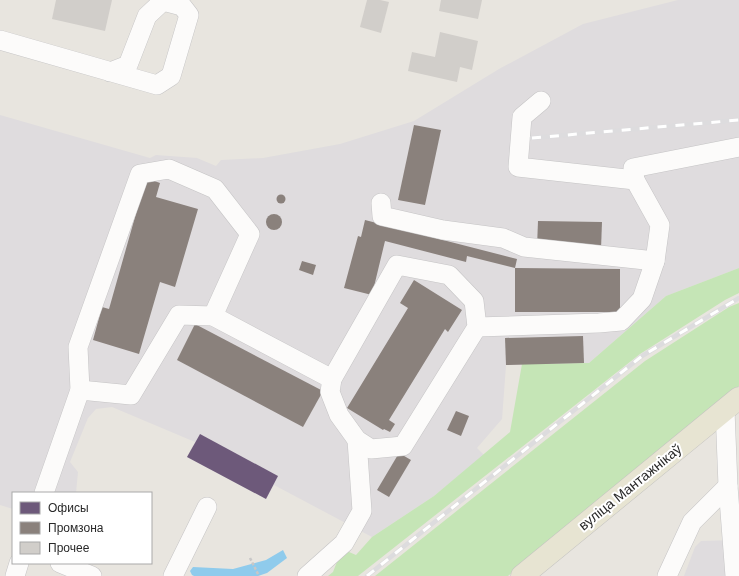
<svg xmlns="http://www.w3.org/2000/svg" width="739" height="576" font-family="Helvetica,sans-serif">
<rect width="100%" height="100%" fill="#e8e5df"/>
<g fill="#dfdcde">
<path d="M678,0H739V268L666,296L589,363L506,365L502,419L477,448L484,455L434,496L372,537L274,485L266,499L187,457L195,442L112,407L96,409L88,418L70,462L78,472L76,493H13V509L0,505V115L150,158L156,155L197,158L216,166L221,160L263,158L340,144L414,121L499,69L583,24Z"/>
<path d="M737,540L739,576H684L695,547L701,541Z"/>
</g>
<g fill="#c5e5b6">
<path d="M739,268V293L725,300L640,354L358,576H328L333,572L342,549L356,555L372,537L434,496L510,432L522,364L589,363L666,296Z"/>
<path d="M739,303V386L508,576H375L645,361L729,307Z"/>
</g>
<path fill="#8fcbec" d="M283,550L287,558L267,573L258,576H194L192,575L190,571L193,567L233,569L266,560Z"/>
<path fill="#6d597a" d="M200,434L278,476L266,499L187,457Z"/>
<g fill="#8a817c">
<path d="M414,125L441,130L425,205L398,200Z"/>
<path d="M146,178L160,183L156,197L198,209L175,287L160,282L139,354L93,340L102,307L109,309Z"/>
<circle cx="281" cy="199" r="4.5"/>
<circle cx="274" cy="222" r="8"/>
<path d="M365,220L517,259L515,268L620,269V312H515V268L467,256L466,262L385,241L372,295L344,288L358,236L361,237Z"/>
<path d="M538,221L602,222L601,249L537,247Z"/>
<path d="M302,261L316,265L313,275L299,270Z"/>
<path d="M414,280L462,310L448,332L445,329L389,420L395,424L390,432L384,429L383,430L347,408L408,308L400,303Z"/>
<path d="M195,324L323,391L303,427L177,360Z"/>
<path d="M583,336L584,363L506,365L505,338Z"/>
<path d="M456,411L469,416L461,436L447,430Z"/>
<path d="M399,453L411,460L389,497L377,490Z"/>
</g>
<g fill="#d1ceca">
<path d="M56,0H112L105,31L52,19Z"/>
<path d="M367,0H380L389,2L381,33L360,27Z"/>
<path d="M441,0H482L478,19L439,11Z"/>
<path d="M440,32L478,41L472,70L460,67L457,82L408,71L412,52L435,57Z"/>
</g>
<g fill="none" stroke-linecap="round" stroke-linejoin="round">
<defs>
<g id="minor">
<path d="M0,40L157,85L171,76L189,15L182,6L163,1L147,16L128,65L110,72"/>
<path d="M541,101L522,117L518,167L635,180"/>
<path d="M381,203L382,216L443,230L503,238L524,247L655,261"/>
<path d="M397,265L449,275L474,301L477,327L403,446L371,449L357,440L339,415L330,392L332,379Z"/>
<path d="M477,327L599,323L621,321L642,299L655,261L660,225L635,180L633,168L739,147"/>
<path d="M80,390L131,395L179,315L213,316L332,379"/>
<path d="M725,410L728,486L735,576"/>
<path d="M44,493L80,390L78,347L140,174L169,169L215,189L250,234L213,316"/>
<path d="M60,563L92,576"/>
<path d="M15,576L19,563"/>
<path d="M173,576L207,507"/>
<path d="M307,576L344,543L362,511L357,440"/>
<path d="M667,576L692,522L728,486"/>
</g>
<path id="major" d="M522,576L739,398"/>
</defs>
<use href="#minor" stroke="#c5c4c5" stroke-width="20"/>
<use href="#major" stroke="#c4c3c1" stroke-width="23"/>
<path stroke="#c8c7c7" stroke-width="2.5" stroke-dasharray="3 2" stroke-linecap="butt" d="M250,558L259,576"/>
<use href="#minor" stroke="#fcfbfa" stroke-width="19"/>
<use href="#major" stroke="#e7e4d2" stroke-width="22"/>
<defs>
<g id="rail">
<path d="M532,138L739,120"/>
<path d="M367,576L642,356L739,298"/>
</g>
</defs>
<use href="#rail" stroke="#dddcde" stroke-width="4.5"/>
<use href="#rail" stroke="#fff" stroke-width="3" stroke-dasharray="9" stroke-linecap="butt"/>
</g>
<g text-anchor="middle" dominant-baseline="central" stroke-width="4" stroke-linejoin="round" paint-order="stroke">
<g font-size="14" fill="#292929" stroke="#fff">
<text transform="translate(630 487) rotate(-39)">вуліца Мантажнікаў</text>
</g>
</g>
<rect x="12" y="492" width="140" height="72" fill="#ffffff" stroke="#a9a9a9"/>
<rect x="20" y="502" width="20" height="12" fill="#6d597a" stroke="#a9a9a9"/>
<text x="48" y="512" font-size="12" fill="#292929">Офисы</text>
<rect x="20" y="522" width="20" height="12" fill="#8a817c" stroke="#a9a9a9"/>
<text x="48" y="532" font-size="12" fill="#292929">Промзона</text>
<rect x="20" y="542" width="20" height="12" fill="#d1ceca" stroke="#a9a9a9"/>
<text x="48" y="552" font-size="12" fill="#292929">Прочее</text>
</svg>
